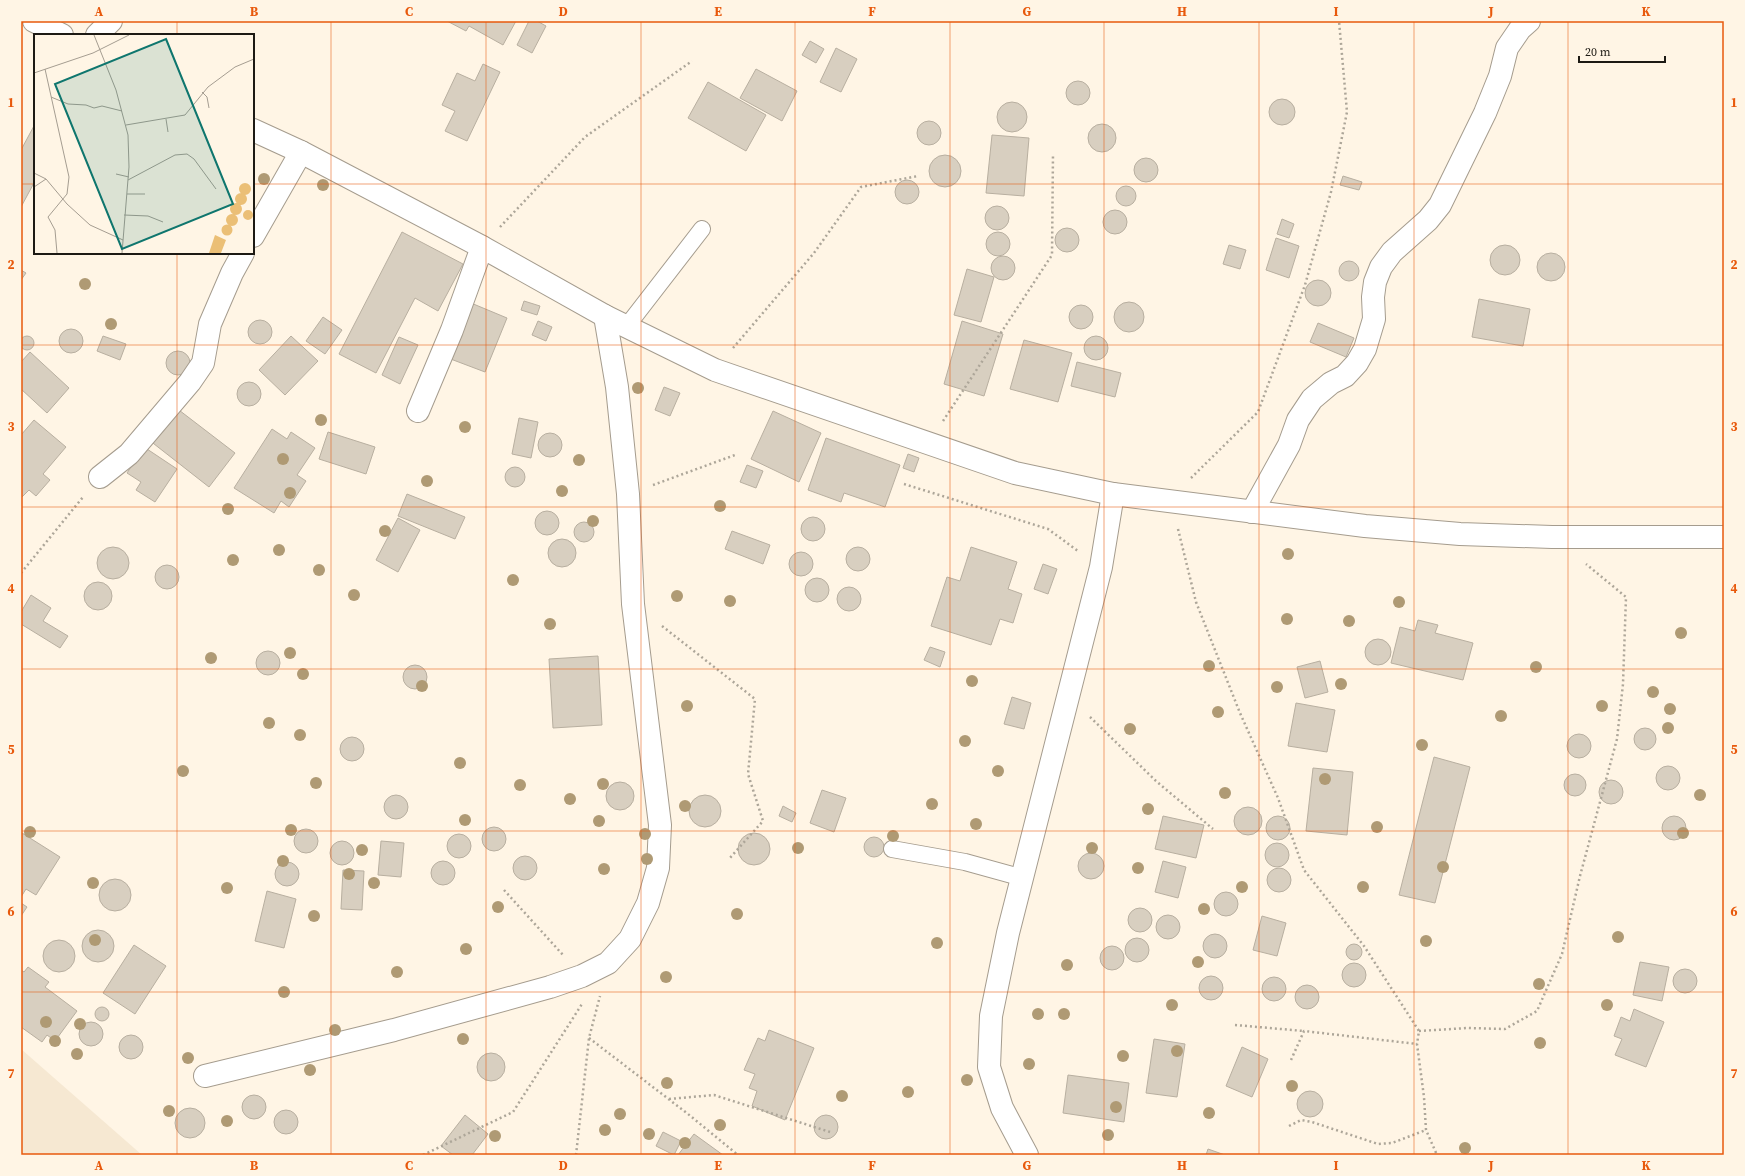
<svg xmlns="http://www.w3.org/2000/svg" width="1745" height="1176" font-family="'Source Serif 4',serif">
<rect width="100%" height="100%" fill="#fff5e5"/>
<path fill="#f6e8d2" d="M21,1049L142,1155H21Z"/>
<g fill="#d8cfc0" stroke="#b8afa0">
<path d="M447,21H516L503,45L469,26L466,31Z"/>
<path d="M529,21H537L546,26L532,53L517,45Z"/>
<path d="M810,41L824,49L816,63L802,55Z"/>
<path d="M836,48L857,59L841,92L820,82Z"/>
<path d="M483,64L500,72L467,141L445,131L455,111L442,105L457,73L475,81Z"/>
<path d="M756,69L797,91L782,121L740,98Z"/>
<circle cx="1078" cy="93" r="12"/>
<path d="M708,82L766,115L746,151L688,118Z"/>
<circle cx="1282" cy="112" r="13"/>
<circle cx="1012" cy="117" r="15"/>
<circle cx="929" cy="133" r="12"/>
<path d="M35,124V181L21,207V150Z"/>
<circle cx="1102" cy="138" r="14"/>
<path d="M992,135L1029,138L1024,196L986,193Z"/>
<circle cx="945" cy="171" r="16"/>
<circle cx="1146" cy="170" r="12"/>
<path d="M1343,176L1362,182L1359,190L1340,185Z"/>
<circle cx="907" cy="192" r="12"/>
<circle cx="1126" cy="196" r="10"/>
<circle cx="997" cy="218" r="12"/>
<circle cx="1115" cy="222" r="12"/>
<path d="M1282,219L1294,224L1289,238L1277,234Z"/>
<circle cx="1067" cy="240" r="12"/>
<path d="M402,232L463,264L438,311L415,298L376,373L339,354Z"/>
<circle cx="998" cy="244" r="12"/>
<path d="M1276,238L1299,246L1289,278L1266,270Z"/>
<circle cx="1505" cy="260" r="15"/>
<path d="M1229,245L1246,250L1240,269L1223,264Z"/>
<circle cx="1551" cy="267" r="14"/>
<circle cx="1003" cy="268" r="12"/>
<circle cx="1349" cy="271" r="10"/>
<path d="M967,269L994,277L981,322L954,315Z"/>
<path d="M21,270L26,273L21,280Z"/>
<circle cx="1318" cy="293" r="13"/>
<path d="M1479,299L1530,309L1523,346L1472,337Z"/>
<path d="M524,301L540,306L537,315L521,310Z"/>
<circle cx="1129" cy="317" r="15"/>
<path d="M471,303L507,318L485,372L448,358Z"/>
<circle cx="1081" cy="317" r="12"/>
<path d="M323,317L342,330L325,354L306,341Z"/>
<circle cx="260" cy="332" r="12"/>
<path d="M538,321L552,327L546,341L532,335Z"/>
<path d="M962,321L1003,334L984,396L944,384Z"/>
<path d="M1318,323L1354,338L1346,357L1310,342Z"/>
<circle cx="71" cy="341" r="12"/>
<circle cx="27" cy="343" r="7"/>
<path d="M103,336L126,344L120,360L97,351Z"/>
<path d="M291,336L318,361L285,395L259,370Z"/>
<circle cx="1096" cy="348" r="12"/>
<path d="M399,337L418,345L400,384L382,375Z"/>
<path d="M1024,340L1072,353L1058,402L1010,389Z"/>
<circle cx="178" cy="363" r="12"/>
<path d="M30,352L69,388L47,413L21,389V362Z"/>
<path d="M1077,362L1121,373L1115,397L1071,386Z"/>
<circle cx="249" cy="394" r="12"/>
<path d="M664,387L680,393L670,416L655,410Z"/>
<path d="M175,407L235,453L209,487L149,440Z"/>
<path d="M773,411L821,433L799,482L751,459Z"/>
<path d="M519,418L538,422L531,458L512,454Z"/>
<path d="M34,420L66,447L43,474L50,480L36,496L29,490L21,498V435Z"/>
<path d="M272,429L287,439L291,432L315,448L297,475L306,481L289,507L281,501L274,513L234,488Z"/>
<path d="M328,432L375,447L366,474L319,459Z"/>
<circle cx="550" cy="445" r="12"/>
<path d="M826,438L900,465L885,507L844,493L841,502L808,490Z"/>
<path d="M144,447L177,469L155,502L136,490L141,482L127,473Z"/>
<path d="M908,454L919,458L914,472L903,468Z"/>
<path d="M747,465L763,471L756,488L740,482Z"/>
<circle cx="515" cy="477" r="10"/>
<path d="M407,494L465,517L455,539L398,516Z"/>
<circle cx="547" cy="523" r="12"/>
<circle cx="813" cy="529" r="12"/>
<path d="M398,518L420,530L398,572L376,560Z"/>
<circle cx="584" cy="532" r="10"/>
<path d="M732,531L770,545L763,564L725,549Z"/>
<circle cx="562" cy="553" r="14"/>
<path d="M971,547L1017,562L1008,589L1022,594L1013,623L1000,619L991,645L931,626L947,577L960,581Z"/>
<circle cx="858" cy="559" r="12"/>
<circle cx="113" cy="563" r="16"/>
<circle cx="801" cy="564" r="12"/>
<path d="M1043,564L1057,569L1048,594L1034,589Z"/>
<circle cx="167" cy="577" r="12"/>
<circle cx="817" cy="590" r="12"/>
<circle cx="98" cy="596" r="14"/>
<circle cx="849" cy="599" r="12"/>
<path d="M31,595L51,608L43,621L68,636L60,648L21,624V612Z"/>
<path d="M1418,620L1438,625L1435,633L1473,643L1463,680L1391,663L1400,627L1415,631Z"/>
<circle cx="1378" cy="652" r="13"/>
<path d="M930,647L945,652L940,667L924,660Z"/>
<circle cx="268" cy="663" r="12"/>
<path d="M598,656L602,725L553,728L549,659Z"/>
<path d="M1320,661L1328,692L1305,698L1297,667Z"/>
<circle cx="415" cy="677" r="12"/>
<path d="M1012,697L1031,703L1024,729L1004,724Z"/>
<path d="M1296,703L1335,710L1327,752L1288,746Z"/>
<circle cx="1645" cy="739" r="11"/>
<circle cx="1579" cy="746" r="12"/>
<circle cx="352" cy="749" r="12"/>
<path d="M1434,757L1470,767L1435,903L1399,895Z"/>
<circle cx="1668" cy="778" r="12"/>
<path d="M1313,768L1353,772L1347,835L1306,831Z"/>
<circle cx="1575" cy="785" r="11"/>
<circle cx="1611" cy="792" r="12"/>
<circle cx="620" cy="796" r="14"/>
<path d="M822,790L846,798L834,832L810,823Z"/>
<circle cx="396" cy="807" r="12"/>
<circle cx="705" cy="811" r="16"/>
<path d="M783,806L796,813L792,822L779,816Z"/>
<circle cx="1248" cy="821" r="14"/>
<path d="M1163,816L1204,825L1196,858L1155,849Z"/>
<circle cx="1674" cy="828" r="12"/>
<circle cx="1278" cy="828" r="12"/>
<circle cx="494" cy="839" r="12"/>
<circle cx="306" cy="841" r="12"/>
<path d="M22,833L60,857L36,895L26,889L21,897Z"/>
<circle cx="754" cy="849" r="16"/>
<circle cx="459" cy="846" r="12"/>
<circle cx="874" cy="847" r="10"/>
<circle cx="342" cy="853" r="12"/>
<path d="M381,841L404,843L401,877L378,875Z"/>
<circle cx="1277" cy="855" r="12"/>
<circle cx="1091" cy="866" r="13"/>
<circle cx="525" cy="868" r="12"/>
<path d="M1163,861L1186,867L1178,898L1155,892Z"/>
<circle cx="443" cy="873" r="12"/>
<circle cx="287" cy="874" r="12"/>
<circle cx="1279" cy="880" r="12"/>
<path d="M343,870L364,871L362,910L341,909Z"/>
<circle cx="115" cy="895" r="16"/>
<path d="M267,891L296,899L284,948L255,941Z"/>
<circle cx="1226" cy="904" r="12"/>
<path d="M21,903L27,907L21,916Z"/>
<circle cx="1140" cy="920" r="12"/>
<circle cx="1168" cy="927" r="12"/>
<path d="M1262,916L1286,923L1277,956L1253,950Z"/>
<circle cx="98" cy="946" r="16"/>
<circle cx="1215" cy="946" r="12"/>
<circle cx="1137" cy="950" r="12"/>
<circle cx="59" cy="956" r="16"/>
<circle cx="1354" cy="952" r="8"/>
<path d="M134,945L166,966L135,1014L103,993Z"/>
<circle cx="1112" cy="958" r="12"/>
<path d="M1640,962L1669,967L1662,1001L1633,995Z"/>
<circle cx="1354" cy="975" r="12"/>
<path d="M28,967L49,982L45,987L77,1011L55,1041L47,1035L42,1042L21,1027V970L24,972Z"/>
<circle cx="1685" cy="981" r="12"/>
<circle cx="1211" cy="988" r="12"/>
<circle cx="1274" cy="989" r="12"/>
<circle cx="1307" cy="997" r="12"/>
<circle cx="102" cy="1014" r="7"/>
<path d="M1634,1009L1664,1022L1646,1067L1615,1055L1622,1039L1614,1036L1621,1017L1630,1021Z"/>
<circle cx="91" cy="1034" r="12"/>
<path d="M769,1030L814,1048L785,1120L752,1106L757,1091L749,1088L755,1074L744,1070L758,1038L765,1041Z"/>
<circle cx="131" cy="1047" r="12"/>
<path d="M1154,1039L1185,1044L1177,1097L1146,1093Z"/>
<path d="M1242,1047L1268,1059L1252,1097L1226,1086Z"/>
<circle cx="491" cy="1067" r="14"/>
<path d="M1068,1075L1129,1083L1124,1122L1063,1113Z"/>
<circle cx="1310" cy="1104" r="13"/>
<circle cx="254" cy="1107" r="12"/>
<circle cx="190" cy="1123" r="15"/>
<circle cx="286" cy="1122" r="12"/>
<path d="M465,1115L488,1134L472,1155H453L441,1146Z"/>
<circle cx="826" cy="1127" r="12"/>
<path d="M663,1132L681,1141L674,1155L656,1146Z"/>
<path d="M694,1134L723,1155H678Z"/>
<path d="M1208,1149L1225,1155H1206Z"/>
</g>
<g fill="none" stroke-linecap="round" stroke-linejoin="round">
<defs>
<g id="service">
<path d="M627,326L702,229"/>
<path d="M892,849L965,862L1023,878"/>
</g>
<g id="minor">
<path d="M97,35L111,21"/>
<path d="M253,236L301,152"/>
<path d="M418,411L452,330L482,247"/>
<path d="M100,477L129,454L190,382L203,363L210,324L232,273L243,253"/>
<path d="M1252,512L1289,445L1298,420L1312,399L1331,383L1345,376L1357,363L1365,349L1374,319L1373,297L1375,282L1381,267L1392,252L1428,220L1440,205L1485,113L1500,76L1507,48L1520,29L1529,21"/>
<path d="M205,1076L394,1030L550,987L582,976L608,963L630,939L648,903L658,868L660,825L633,604L628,494L617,387L605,316"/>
<path d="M1027,1155L1002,1108L989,1067L991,1016L1008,933L1101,567L1113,494"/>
</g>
<g id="tertiary">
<path d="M34,21L62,35"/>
<path d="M253,130L301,152L482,247L605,316L715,370L1015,473L1113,494L1365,526L1460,534L1552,537H1724"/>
</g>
</defs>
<use href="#service" stroke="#a59c8e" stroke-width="18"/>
<use href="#minor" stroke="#a59c8e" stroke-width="24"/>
<use href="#tertiary" stroke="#a59c8e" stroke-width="24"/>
<g stroke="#ada699" stroke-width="2.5" stroke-dasharray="2 3" stroke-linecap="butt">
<path d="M500,227L585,137L692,61"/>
<path d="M733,348L814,253L861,187L918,176"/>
<path d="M943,421L1052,255L1053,154"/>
<path d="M1191,478L1258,412L1305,285L1331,192L1347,112L1339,21"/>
<path d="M904,484L1048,529L1078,551"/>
<path d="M653,485L735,455"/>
<path d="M1178,529L1196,602L1240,713L1278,798L1304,870L1364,946L1419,1031L1417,1044L1424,1097L1426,1130L1437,1155"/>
<path d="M21,573L83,497"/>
<path d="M662,626L755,699L748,774L763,821L729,859"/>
<path d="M1090,717L1156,781L1213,829"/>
<path d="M504,890L563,955"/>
<path d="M1235,1025L1304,1031"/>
<path d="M1419,1031L1467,1028L1505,1029L1537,1011L1562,954L1580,876L1617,739L1623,684L1626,597L1586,564"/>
<path d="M589,1038L688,1114L738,1155"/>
<path d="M1291,1060L1304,1031L1417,1044"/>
<path d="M669,1099L714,1095L830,1132"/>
<path d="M1289,1126L1301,1120L1312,1122L1378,1144L1392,1143L1426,1130"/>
<path d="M423,1155L513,1112L582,1004"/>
<path d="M576,1155L589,1038L600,996"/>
</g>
<use href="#service" stroke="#fff" stroke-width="16"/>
<use href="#minor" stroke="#fff" stroke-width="22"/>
<use href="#tertiary" stroke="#fff" stroke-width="22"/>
</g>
<g fill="#af9a74">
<circle cx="264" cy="179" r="6"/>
<circle cx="323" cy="185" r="6"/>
<circle cx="85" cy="284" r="6"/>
<circle cx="111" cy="324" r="6"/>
<circle cx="638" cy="388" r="6"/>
<circle cx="321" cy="420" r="6"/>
<circle cx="465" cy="427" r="6"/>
<circle cx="283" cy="459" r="6"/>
<circle cx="579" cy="460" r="6"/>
<circle cx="427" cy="481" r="6"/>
<circle cx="562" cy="491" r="6"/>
<circle cx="290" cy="493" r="6"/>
<circle cx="720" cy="506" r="6"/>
<circle cx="228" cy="509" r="6"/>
<circle cx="593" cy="521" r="6"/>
<circle cx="385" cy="531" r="6"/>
<circle cx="279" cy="550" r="6"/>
<circle cx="1288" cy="554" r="6"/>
<circle cx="233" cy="560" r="6"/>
<circle cx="319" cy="570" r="6"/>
<circle cx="513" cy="580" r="6"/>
<circle cx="354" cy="595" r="6"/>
<circle cx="677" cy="596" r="6"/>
<circle cx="730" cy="601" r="6"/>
<circle cx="1399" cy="602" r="6"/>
<circle cx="1287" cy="619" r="6"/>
<circle cx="1349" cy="621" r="6"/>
<circle cx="550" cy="624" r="6"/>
<circle cx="1681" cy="633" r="6"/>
<circle cx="290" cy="653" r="6"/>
<circle cx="211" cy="658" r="6"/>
<circle cx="1209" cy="666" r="6"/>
<circle cx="1536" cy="667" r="6"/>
<circle cx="303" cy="674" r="6"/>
<circle cx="972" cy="681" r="6"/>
<circle cx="1341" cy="684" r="6"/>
<circle cx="422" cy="686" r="6"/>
<circle cx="1277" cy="687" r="6"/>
<circle cx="1653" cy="692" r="6"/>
<circle cx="687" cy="706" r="6"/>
<circle cx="1602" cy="706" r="6"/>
<circle cx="1670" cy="709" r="6"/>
<circle cx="1218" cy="712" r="6"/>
<circle cx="1501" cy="716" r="6"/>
<circle cx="269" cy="723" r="6"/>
<circle cx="1668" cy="728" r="6"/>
<circle cx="1130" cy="729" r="6"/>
<circle cx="300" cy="735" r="6"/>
<circle cx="965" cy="741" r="6"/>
<circle cx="1422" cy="745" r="6"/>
<circle cx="460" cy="763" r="6"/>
<circle cx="183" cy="771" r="6"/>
<circle cx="998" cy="771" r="6"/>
<circle cx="1325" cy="779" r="6"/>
<circle cx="316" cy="783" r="6"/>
<circle cx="603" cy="784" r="6"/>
<circle cx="520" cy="785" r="6"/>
<circle cx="1225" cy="793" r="6"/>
<circle cx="1700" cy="795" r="6"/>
<circle cx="570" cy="799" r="6"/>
<circle cx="932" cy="804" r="6"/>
<circle cx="685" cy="806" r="6"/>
<circle cx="1148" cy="809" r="6"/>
<circle cx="465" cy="820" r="6"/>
<circle cx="599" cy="821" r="6"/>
<circle cx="976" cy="824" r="6"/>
<circle cx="1377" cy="827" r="6"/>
<circle cx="291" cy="830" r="6"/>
<circle cx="30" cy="832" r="6"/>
<circle cx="1683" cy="833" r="6"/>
<circle cx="645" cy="834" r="6"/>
<circle cx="893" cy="836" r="6"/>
<circle cx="798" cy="848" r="6"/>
<circle cx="1092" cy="848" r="6"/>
<circle cx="362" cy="850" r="6"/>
<circle cx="647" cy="859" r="6"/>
<circle cx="283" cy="861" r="6"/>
<circle cx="1443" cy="867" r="6"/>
<circle cx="1138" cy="868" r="6"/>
<circle cx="604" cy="869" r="6"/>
<circle cx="349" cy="874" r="6"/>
<circle cx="93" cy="883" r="6"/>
<circle cx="374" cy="883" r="6"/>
<circle cx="1242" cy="887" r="6"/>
<circle cx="1363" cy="887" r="6"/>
<circle cx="227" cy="888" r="6"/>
<circle cx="498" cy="907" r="6"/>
<circle cx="1204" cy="909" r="6"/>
<circle cx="737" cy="914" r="6"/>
<circle cx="314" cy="916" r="6"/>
<circle cx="1618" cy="937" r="6"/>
<circle cx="95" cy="940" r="6"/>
<circle cx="1426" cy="941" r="6"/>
<circle cx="937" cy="943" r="6"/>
<circle cx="466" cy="949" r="6"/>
<circle cx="1198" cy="962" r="6"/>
<circle cx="1067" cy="965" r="6"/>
<circle cx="397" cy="972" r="6"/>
<circle cx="666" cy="977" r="6"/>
<circle cx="1539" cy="984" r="6"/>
<circle cx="284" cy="992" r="6"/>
<circle cx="1172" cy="1005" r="6"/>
<circle cx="1607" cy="1005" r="6"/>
<circle cx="1038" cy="1014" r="6"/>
<circle cx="1064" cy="1014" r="6"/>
<circle cx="46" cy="1022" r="6"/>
<circle cx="80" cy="1024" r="6"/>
<circle cx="335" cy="1030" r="6"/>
<circle cx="463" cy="1039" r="6"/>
<circle cx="55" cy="1041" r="6"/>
<circle cx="1540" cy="1043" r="6"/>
<circle cx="1177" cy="1051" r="6"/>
<circle cx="77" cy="1054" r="6"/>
<circle cx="1123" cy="1056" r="6"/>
<circle cx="188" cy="1058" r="6"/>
<circle cx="1029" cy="1064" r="6"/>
<circle cx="310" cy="1070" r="6"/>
<circle cx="967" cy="1080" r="6"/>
<circle cx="667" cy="1083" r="6"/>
<circle cx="1292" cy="1086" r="6"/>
<circle cx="908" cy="1092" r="6"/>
<circle cx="842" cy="1096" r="6"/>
<circle cx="1116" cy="1107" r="6"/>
<circle cx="169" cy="1111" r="6"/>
<circle cx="1209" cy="1113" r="6"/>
<circle cx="620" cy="1114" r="6"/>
<circle cx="227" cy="1121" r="6"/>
<circle cx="720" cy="1125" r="6"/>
<circle cx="605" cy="1130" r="6"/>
<circle cx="649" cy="1134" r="6"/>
<circle cx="1108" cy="1135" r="6"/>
<circle cx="495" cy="1136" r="6"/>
<circle cx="685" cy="1143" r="6"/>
<circle cx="1465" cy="1148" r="6"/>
</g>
<path fill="none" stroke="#e8590c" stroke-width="1" stroke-opacity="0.55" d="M177,21V35M331,21V1155M486,21V1155M641,21V1155M795,21V1155M950,21V1155M1104,21V1155M1259,21V1155M1414,21V1155M1568,21V1155M21,184H35M253,184H1724M177,253V1155M21,345H1724M21,507H1724M21,669H1724M21,831H1724M21,992H1724"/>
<g transform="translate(34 34)">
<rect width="220" height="220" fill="#fff5e5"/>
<path d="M205 155a6 6 0 1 1 12 0a6 6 0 1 1-12 0ZM201 165a6 6 0 1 1 12 0a6 6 0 1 1-12 0ZM196 175a6 6 0 1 1 12 0a6 6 0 1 1-12 0ZM209 181a5 5 0 1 1 10 0a5 5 0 1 1-10 0ZM192 186a6 6 0 1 1 12 0a6 6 0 1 1-12 0ZM187.5 196a5.5 5.5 0 1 1 11 0a5.5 5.5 0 1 1-11 0ZM181,201L192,206L187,219H175Z" fill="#ebbf76"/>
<path fill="none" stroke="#a59d91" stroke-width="1" d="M60,1L82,56L94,101L95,133L88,219M11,35L35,143L33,160L14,183L21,196L23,219M0,39L59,19L95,1M168,58L173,63L175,74M17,63L34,70L52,71L60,74L68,72L88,77M132,85L134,98M92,91L151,81L174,53L201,33L220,25M0,139L12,145L33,170L56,191L89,206M82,140L95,143M94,146L141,121L153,120L160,125L182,155M0,153L12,145M93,160H111M90,181L114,182L129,188"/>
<path fill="#0f766e" fill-opacity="0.15" stroke="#0f766e" stroke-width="2" d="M132,5L199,170L88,215L21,50Z"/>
<rect width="220" height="220" fill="none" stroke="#1d1a14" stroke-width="2"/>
</g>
<rect width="1745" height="1176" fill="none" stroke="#fff5e5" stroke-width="44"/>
<path d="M1579 56v6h86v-6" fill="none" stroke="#1d1a14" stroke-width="2"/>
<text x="1585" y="56" font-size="12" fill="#1d1a14" stroke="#fff5e5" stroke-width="3" paint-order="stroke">20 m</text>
<rect x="22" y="22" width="1701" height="1132" fill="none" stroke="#e8590c" stroke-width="1.5"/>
<g font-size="13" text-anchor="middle" font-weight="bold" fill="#e8590c">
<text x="99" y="16">A</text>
<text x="254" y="16">B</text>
<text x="409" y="16">C</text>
<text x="563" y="16">D</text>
<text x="718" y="16">E</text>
<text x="872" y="16">F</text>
<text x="1027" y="16">G</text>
<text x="1182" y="16">H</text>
<text x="1336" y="16">I</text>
<text x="1491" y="16">J</text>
<text x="1646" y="16">K</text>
<text x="11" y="107">1</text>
<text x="1734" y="107">1</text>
<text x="11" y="269">2</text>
<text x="1734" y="269">2</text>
<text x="11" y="431">3</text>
<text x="1734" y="431">3</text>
<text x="11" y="593">4</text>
<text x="1734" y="593">4</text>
<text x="11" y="754">5</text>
<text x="1734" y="754">5</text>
<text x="11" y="916">6</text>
<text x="1734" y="916">6</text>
<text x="11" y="1078">7</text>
<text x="1734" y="1078">7</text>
<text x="99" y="1170">A</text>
<text x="254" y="1170">B</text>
<text x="409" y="1170">C</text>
<text x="563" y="1170">D</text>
<text x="718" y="1170">E</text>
<text x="872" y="1170">F</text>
<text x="1027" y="1170">G</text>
<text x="1182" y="1170">H</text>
<text x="1336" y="1170">I</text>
<text x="1491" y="1170">J</text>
<text x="1646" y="1170">K</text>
</g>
</svg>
